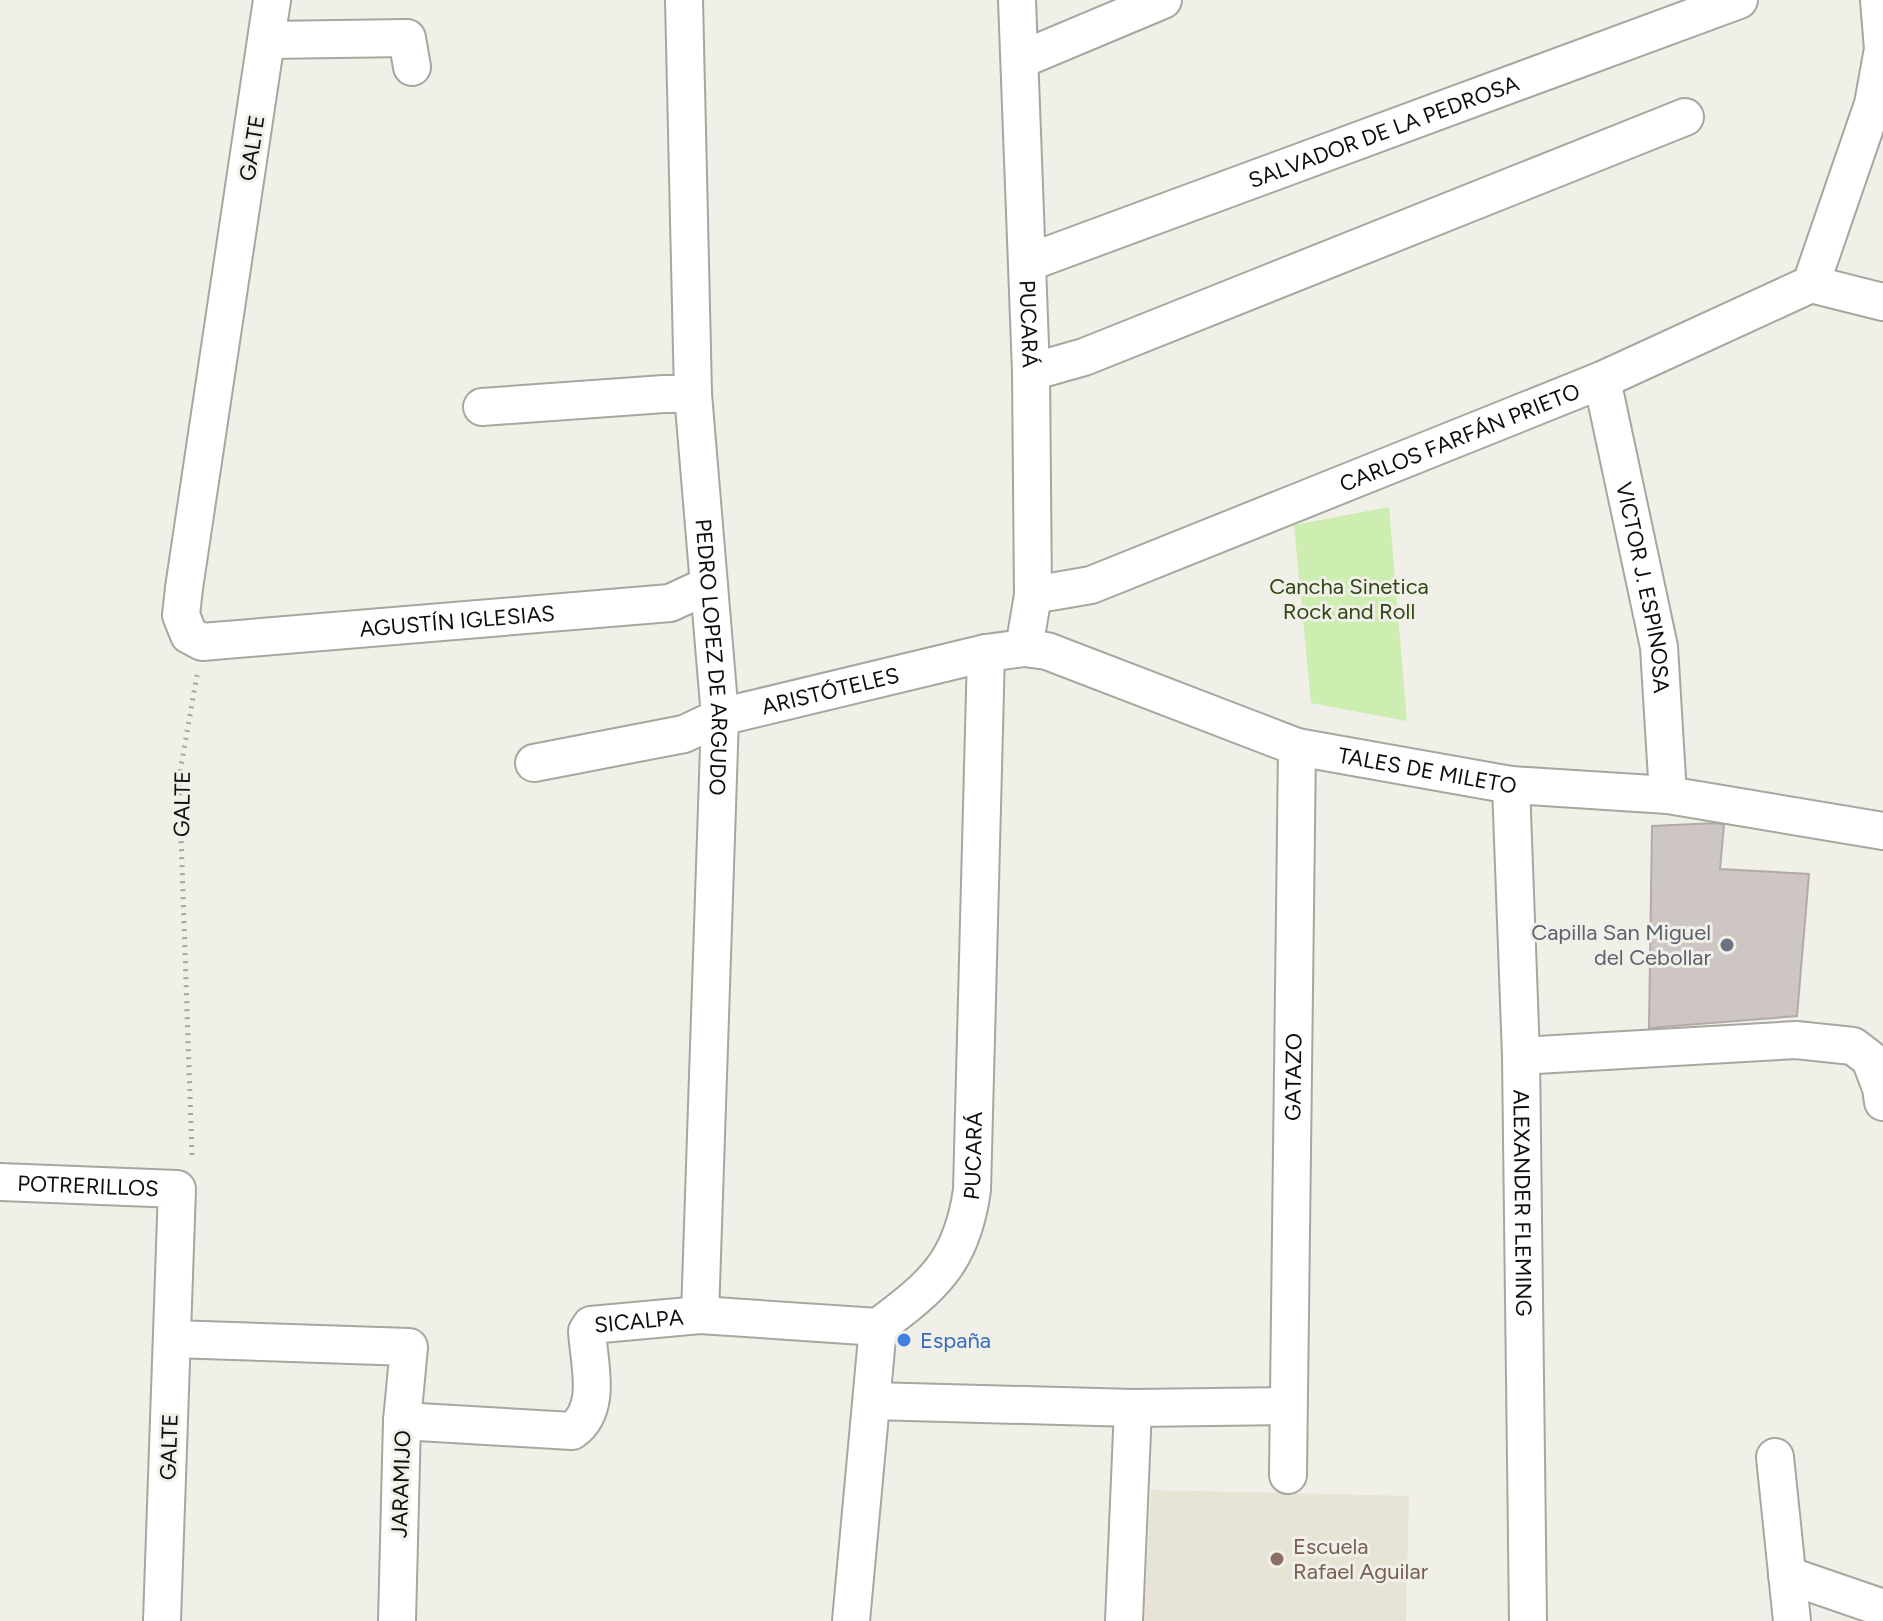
<svg xmlns="http://www.w3.org/2000/svg" width="1883" height="1621" font-family="Figtree,sans-serif">
<style>
.built{fill:#e7e4d6}
.green{fill:#ceedb1}
.building{fill:#cdc6c2;stroke:#b1aaa6;stroke-width:2}
.lines{fill:none;stroke-linecap:round;stroke-linejoin:round}
.street-casing{stroke:#a7a69f;stroke-width:40}
.path{stroke:#a7a6a0;stroke-width:5;stroke-dasharray:2 6;stroke-linecap:butt}
.street{stroke:#fff;stroke-width:36}
.worship-dot{fill:#6b7280;stroke:#f0efe8;stroke-width:3}
.shop-dot{fill:#3f7fe0;stroke:#f0efe8;stroke-width:3}
.education-dot{fill:#8d6e63;stroke:#f0efe8;stroke-width:3}
.labels{text-anchor:middle;dominant-baseline:central;stroke-width:6;stroke-linejoin:round;paint-order:stroke}
.street-label{font-size:22px;fill:#0e0e0b;stroke:#f0efe8}
.park-label{font-size:22px;fill:#2f4415;stroke:#f0efe8}
.worship-label{font-size:22px;fill:#5b616d;stroke:#f0efe8;text-anchor:end}
.shop-label{font-size:22px;fill:#366cbe;stroke:#f0efe8;text-anchor:start}
.education-label{font-size:22px;fill:#785e54;stroke:#f0efe8;text-anchor:start}
</style>
<rect width="100%" height="100%" fill="#f0efe8"/>
<!-- built -->
<path class="built" d="M 1151,1490 L 1409,1496 L 1406,1621 L 1144,1621 Z"/>
<!-- green -->
<path class="green" d="M 1389,507 L 1407,721 L 1311,703 L 1294,525 Z"/>
<!-- building -->
<path class="building" d="M 1717,823 L 1724,825 L 1720,869 L 1809,874 L 1797,1016 L 1649,1028 L 1652,826 Z"/>
<g class="lines">
<defs>
<g id="street">
<path id="s1" d="M 272,0 L 184,588 L 181,615 L 189,635 L 202,642 L 670,603 L 709,585"/>
<path id="s2" d="M 684,0 L 693,394 L 720,717 L 700,1315"/>
<path id="s3" d="M 1017,0 L 1031,372 L 1033,595 L 1024,648"/>
<path d="M 268,40 L 407,38 L 412,67"/>
<path d="M 1020,60 L 1163,0"/>
<path id="s4" d="M 1027,263 L 1739,0"/>
<path d="M 1811,284 L 1873,104 L 1883,49 L 1879,0"/>
<path d="M 1031,372 L 1084,357 L 1685,117"/>
<path id="s5" d="M 1602,380 L 1659,647 L 1668,795"/>
<path d="M 482,407 L 664,394 L 693,394"/>
<path id="s6" d="M 1033,595 L 1091,585 L 1602,380 L 1811,284 L 1883,302"/>
<path id="s7" d="M 534,763 L 684,734 L 720,717 L 986,653 L 1024,648 L 1047,651 L 1297,747 L 1511,785 L 1668,795 L 1883,831"/>
<path id="s8" d="M 1511,785 L 1521,1056 L 1528,1621"/>
<path d="M 1521,1056 L 1796,1040 L 1853,1046 L 1870,1059 L 1881,1088 L 1883,1102"/>
<path id="s9" d="M 0,1182 L 177,1189 L 162,1621"/>
<path d="M 172,1339 L 409,1347 L 402,1421 L 397,1621"/>
<path d="M 872,1401 L 1133,1408 L 1288,1406"/>
<path id="s10" d="M 402,1421 L 572,1431 C 603,1409 589,1364 587,1331 L 591,1325 L 700,1315 L 878,1327"/>
<path d="M 1775,1457 L 1792,1621"/>
<path id="s11" d="M 1288,1475 L 1297,747"/>
<path d="M 1787,1575 L 1883,1608"/>
<path id="s12" d="M 851,1621 L 878,1327 C 933,1286 962,1262 972,1190 L 986,653"/>
<path d="M 1124,1621 L 1133,1408"/>
</g>
</defs>
<!-- street casing -->
<use href="#street" class="street-casing"/>
<!-- path -->
<path class="path" d="M 192,1155 L 179,778 L 197,675"/>
<!-- street -->
<use href="#street" class="street"/>
</g>
<!-- markers -->
<circle class="worship-dot" cx="1727" cy="945" r="8"/>
<circle class="shop-dot" cx="904" cy="1340" r="8"/>
<circle class="education-dot" cx="1277" cy="1559" r="8"/>
<g class="labels">
<!-- street labels -->
<g class="street-label">
<text stroke="none"><textPath href="#s4" startOffset="380">SALVADOR DE LA PEDROSA</textPath></text>
<text transform="translate(252 148) rotate(-81)">GALTE</text>
<text stroke="none"><textPath href="#s3" startOffset="324">PUCARÁ</textPath></text>
<text stroke="none"><textPath href="#s6" startOffset="456">CARLOS FARFÁN PRIETO</textPath></text>
<text stroke="none"><textPath href="#s5" startOffset="212">VICTOR J. ESPINOSA</textPath></text>
<text stroke="none"><textPath href="#s1" startOffset="914">AGUSTÍN IGLESIAS</textPath></text>
<text stroke="none"><textPath href="#s2" startOffset="658">PEDRO LOPEZ DE ARGUDO</textPath></text>
<text stroke="none"><textPath href="#s7" startOffset="306">ARISTÓTELES</textPath></text>
<text stroke="none"><textPath href="#s7" startOffset="928">TALES DE MILETO</textPath></text>
<text transform="translate(182 804) rotate(-89)">GALTE</text>
<text stroke="none"><textPath href="#s11" startOffset="398">GATAZO</textPath></text>
<text stroke="none"><textPath href="#s12" startOffset="502">PUCARÁ</textPath></text>
<text stroke="none"><textPath href="#s9" startOffset="88">POTRERILLOS</textPath></text>
<text stroke="none"><textPath href="#s8" startOffset="418">ALEXANDER FLEMING</textPath></text>
<text stroke="none"><textPath href="#s10" startOffset="332">SICALPA</textPath></text>
<text transform="translate(169 1447) rotate(-88)">GALTE</text>
<text transform="translate(401 1484) rotate(-88)">JARAMIJO</text>
</g>
<!-- park labels -->
<g class="park-label">
<text x="1349" y="586">Cancha Sinetica<tspan x="1349" dy="25">Rock and Roll</tspan></text>
</g>
<!-- worship labels -->
<g class="worship-label">
<text x="1711" y="932">Capilla San Miguel<tspan x="1711" dy="25">del Cebollar</tspan></text>
</g>
<!-- shop labels -->
<g class="shop-label">
<text x="920" y="1340">España</text>
</g>
<!-- education labels -->
<g class="education-label">
<text x="1293" y="1546">Escuela<tspan x="1293" dy="25">Rafael Aguilar</tspan></text>
</g>
</g>
</svg>
